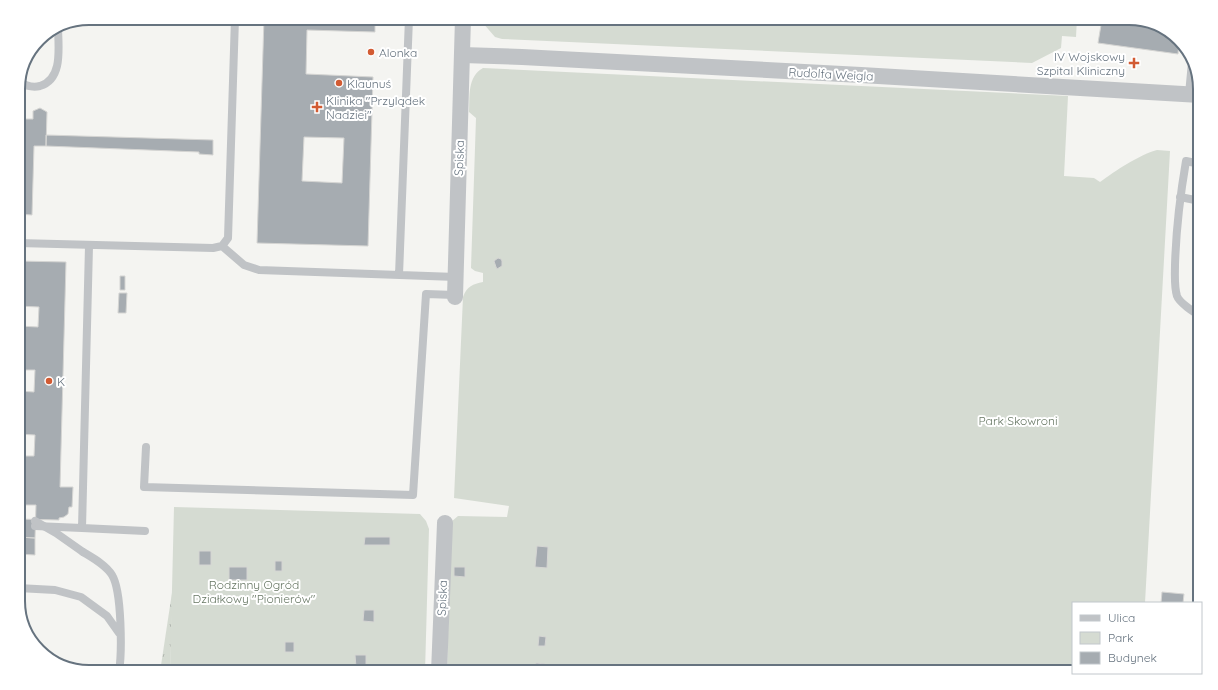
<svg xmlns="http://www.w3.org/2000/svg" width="1218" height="690" font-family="Quicksand,sans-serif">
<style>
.grass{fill:url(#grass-tufts)}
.green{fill:#d5dbd2}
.building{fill:#a6acb1;stroke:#d5d5d3;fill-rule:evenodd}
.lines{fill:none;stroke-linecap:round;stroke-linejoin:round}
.service{stroke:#c0c3c6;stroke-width:8}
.minor{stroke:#c0c3c6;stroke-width:16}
.service-bridge{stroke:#c0c3c6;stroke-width:8}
.poi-dot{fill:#d25b33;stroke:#fff;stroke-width:1.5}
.labels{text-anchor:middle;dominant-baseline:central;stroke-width:4;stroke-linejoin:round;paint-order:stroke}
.poi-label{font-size:12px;fill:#66737f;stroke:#fff;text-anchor:start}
.street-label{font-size:12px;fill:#66737f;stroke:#fff}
.park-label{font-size:12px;fill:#677764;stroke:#fff}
.rim{fill:none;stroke:#66737f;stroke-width:2}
</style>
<defs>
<pattern id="grass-tufts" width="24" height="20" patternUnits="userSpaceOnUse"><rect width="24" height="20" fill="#d5dbd2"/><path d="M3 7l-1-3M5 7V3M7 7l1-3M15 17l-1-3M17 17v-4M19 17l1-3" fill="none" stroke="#b1b6b0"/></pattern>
</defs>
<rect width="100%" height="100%" fill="#f4f4f1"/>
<!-- grass -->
<path class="grass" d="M 173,586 L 170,672 L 160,672 Z"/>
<!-- green -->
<path class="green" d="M 481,18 L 1077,18 L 1076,37 L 1062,36 L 1061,48 L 1032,63 L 502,39 L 495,37 L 482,22 Z
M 483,68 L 1068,96 L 1064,176 L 1094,178 L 1100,182 C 1115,171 1139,155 1157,150 C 1161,150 1166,151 1170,151 L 1145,603 L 1073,603 L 1073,672 L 447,672 L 451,522 L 458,516 L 507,517 L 509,506 L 454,498 L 463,297 C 467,286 473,284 483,282 L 483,273 L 475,271 L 471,268 L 476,118 L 469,112 C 470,96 467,77 483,68 Z
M 174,507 L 420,514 L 426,521 L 429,529 L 425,672 L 170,672 Z"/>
<!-- building -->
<path class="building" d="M 264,18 L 375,18 L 375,32 L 307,30 L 306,74 L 373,77 L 368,246 L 257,243 ZM 304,137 L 344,138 L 342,183 L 302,181 Z
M 1095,18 L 1129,18 L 1164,27 L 1179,42 L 1178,54 L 1098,43 L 1101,25 L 1094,24 Z
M 40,108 L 47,112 L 46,146 L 34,146 L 32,215 L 18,214 L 18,119 L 33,119 L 33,111 Z
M 46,135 L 213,140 L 213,155 L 199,154 L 199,152 L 46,146 Z
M 498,258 L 501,259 L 502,261 L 502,266 L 497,269 L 496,267 L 494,261 Z
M 18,261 L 66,262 L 60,487 L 73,487 L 72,507 L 69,507 L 68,514 L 64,517 L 59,518 L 59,520 L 18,519 L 18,456 L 34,456 L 35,435 L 18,434 L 18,391 L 34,392 L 35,370 L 18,370 L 18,326 L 38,327 L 39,307 L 18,306 Z
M 120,276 L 125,276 L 125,290 L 120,290 Z
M 119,293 L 127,293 L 126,313 L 118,313 Z
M 18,505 L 36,505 L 35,538 L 18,537 Z
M 18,537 L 35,538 L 35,555 L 18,554 Z
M 365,537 L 390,537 L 390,545 L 364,545 Z
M 537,546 L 548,547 L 547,568 L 535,567 Z
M 199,551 L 211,551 L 211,565 L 199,565 Z
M 275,561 L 282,561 L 282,571 L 275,571 Z
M 229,567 L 247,567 L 247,580 L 229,580 Z
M 454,567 L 465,567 L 465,577 L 454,576 Z
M 1162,592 L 1184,594 L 1183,603 L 1161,603 Z
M 364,610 L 374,610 L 374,622 L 363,621 Z
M 539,636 L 546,637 L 545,646 L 538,646 Z
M 285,642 L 294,642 L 294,652 L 285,652 Z
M 355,655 L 366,655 L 366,667 L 356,667 Z
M 536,663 L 545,664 L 545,671 L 535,671 Z"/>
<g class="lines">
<!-- service -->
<path class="service" d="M 19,82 C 26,86 32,88 40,86 C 64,79 58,45 58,26
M 1189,94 L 1192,62
M 1200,164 L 1186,161 C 1180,196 1176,231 1175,265 C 1175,275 1174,286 1177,296 C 1179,302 1194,313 1200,315
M 1180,197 L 1200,201
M 18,243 L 213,248 L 222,246 L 228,238 L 235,18
M 222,246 L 244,265 L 259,270 L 456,277
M 399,275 L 409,18
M 146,447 L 144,487 L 413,495 L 426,294 L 455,295
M 35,526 L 82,528 L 89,246
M 82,528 L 145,531
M 83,552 C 93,558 106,565 112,575 C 122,591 122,653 119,672
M 18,588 L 55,590 L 81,597 L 107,616 L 119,633"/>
<!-- minor -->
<path class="minor" d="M 462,55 L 522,57 L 861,75 L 1200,95
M 455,297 L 463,18
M 439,672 L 445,523"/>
<!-- service-bridge -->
<path class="service-bridge" d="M 35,521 L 56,533 L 83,552"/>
</g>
<!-- markers -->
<g class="poi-dot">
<circle cx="371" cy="52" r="4"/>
<path d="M1132 57h4v4h4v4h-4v4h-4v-4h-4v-4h4z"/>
<circle cx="339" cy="83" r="4"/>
<path d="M315 101h4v4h4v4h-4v4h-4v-4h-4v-4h4z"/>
<circle cx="49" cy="381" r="4"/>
</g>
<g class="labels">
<!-- poi labels -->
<g class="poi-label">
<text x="379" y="52">Alonka</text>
<text x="1125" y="56" text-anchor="end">IV Wojskowy<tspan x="1125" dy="14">Szpital Kliniczny</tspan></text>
<text x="347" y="83">Klaunuś</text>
<text x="326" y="100">Klinika "Przylądek<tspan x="326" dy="14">Nadziei"</tspan></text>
<text x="57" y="381">K</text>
</g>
<!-- street labels -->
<g class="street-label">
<text transform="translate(831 74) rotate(3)">Rudolfa Weigla</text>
<text transform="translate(459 158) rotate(-88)">Spiska</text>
<text transform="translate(442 598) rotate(-88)">Spiska</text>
</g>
<!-- park labels -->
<g class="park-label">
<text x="1018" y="420">Park Skowroni</text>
<text x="254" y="584">Rodzinny Ogród<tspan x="254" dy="14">Działkowy "Pionierów"</tspan></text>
</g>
</g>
<!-- crop -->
<path d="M0 0H1218V690H0ZM89 25H1129A64 64 0 0 1 1193 89V601A64 64 0 0 1 1129 665H89A64 64 0 0 1 25 601V89A64 64 0 0 1 89 25Z" fill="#fff" fill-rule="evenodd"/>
<path class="rim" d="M89 25H1129A64 64 0 0 1 1193 89V601A64 64 0 0 1 1129 665H89A64 64 0 0 1 25 601V89A64 64 0 0 1 89 25Z"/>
<!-- legend -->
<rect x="1072" y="602" width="130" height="72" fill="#ffffff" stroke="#c2c7cc"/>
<rect x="1080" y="615" width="20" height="6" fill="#c0c3c6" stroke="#c2c7cc"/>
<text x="1108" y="622" font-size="12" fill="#66737f">Ulica</text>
<rect x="1080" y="632" width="20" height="12" fill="#d5dbd2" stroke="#c2c7cc"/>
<text x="1108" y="642" font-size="12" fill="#66737f">Park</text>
<rect x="1080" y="652" width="20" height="12" fill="#a6acb1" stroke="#c2c7cc"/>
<text x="1108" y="662" font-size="12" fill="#66737f">Budynek</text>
</svg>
